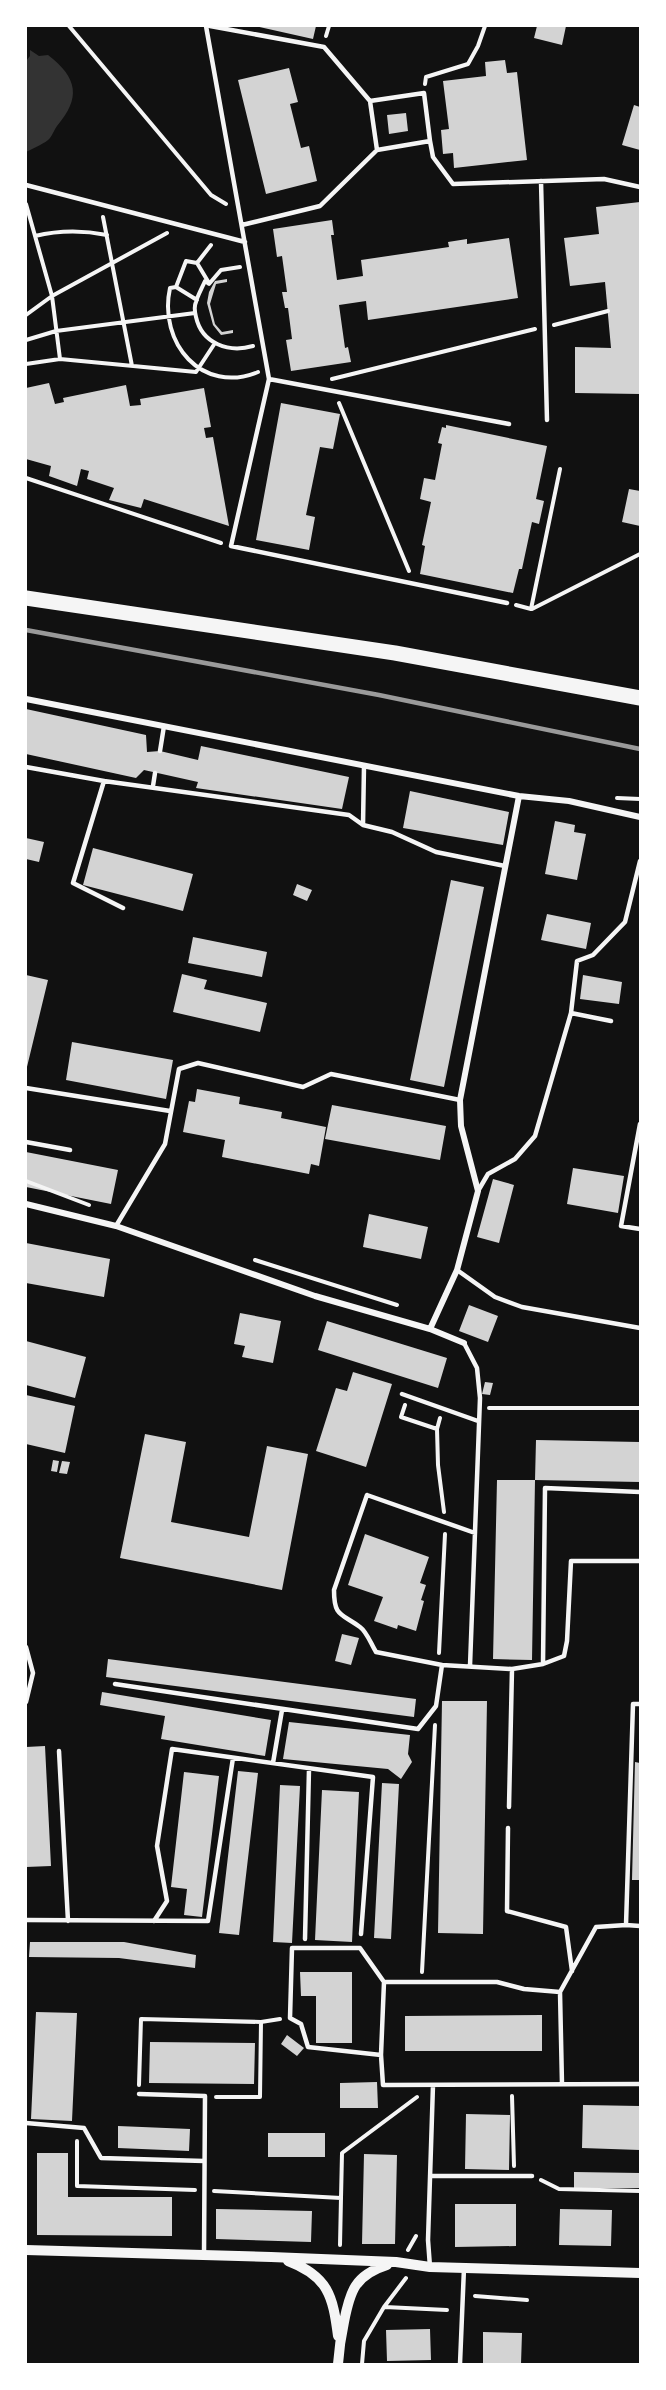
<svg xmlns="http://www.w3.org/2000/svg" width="666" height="2390" font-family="'Fira Sans Condensed',sans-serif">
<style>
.water{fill:#333}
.building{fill:#d3d3d3}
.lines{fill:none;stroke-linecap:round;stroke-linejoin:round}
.path{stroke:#f5f5f5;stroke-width:4}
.service{stroke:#f5f5f5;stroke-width:4.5}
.minor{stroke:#f5f5f5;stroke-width:6}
.tertiary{stroke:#f5f5f5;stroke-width:10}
.primary{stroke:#f5f5f5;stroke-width:15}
.rail{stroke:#9a9a9a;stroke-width:4.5}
</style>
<rect width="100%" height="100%" fill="#111"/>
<!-- water -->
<path class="water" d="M 30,50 L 39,56 L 48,55 C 78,78 81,98 57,126 C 54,130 53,134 50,138 C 46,143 32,149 26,152 L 26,61 L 30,56 Z"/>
<!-- building -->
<path class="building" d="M 255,26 L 316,26 L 313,39 Z
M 537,26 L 566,26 L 562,45 L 534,38 Z
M 505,60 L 507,73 L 517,72 L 527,160 L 454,168 L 453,153 L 443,154 L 441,130 L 449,129 L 443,81 L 486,76 L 485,62 Z
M 289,68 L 298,102 L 290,104 L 301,148 L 309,146 L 317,181 L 266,194 L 238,80 Z
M 634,105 L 640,107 L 640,150 L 622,145 Z
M 406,113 L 408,131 L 389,134 L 387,115 Z
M 640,202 L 640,394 L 575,393 L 575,347 L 611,348 L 605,282 L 570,286 L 564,238 L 599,234 L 596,207 Z
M 332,220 L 334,235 L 331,235 L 337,280 L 363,276 L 361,260 L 449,247 L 448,242 L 467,239 L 467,244 L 509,238 L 518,298 L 368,320 L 366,301 L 339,305 L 345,348 L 348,347 L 351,362 L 291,371 L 286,340 L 292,339 L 288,308 L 285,308 L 282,292 L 287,292 L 282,256 L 277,257 L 273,229 Z
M 227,279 L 227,282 L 216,284 L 210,304 L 215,324 L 222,332 L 233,330 L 233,333 L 221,335 L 213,325 L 207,303 L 209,292 L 215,281 Z
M 49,383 L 55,404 L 64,402 L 63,398 L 126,385 L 130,406 L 141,405 L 140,399 L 204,388 L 211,427 L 204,428 L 206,438 L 213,437 L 229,526 L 144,499 L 141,508 L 109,500 L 114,488 L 87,479 L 89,471 L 81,469 L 77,486 L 49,476 L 51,466 L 26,459 L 26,388 Z
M 281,403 L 340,414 L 333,449 L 320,447 L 306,515 L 315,517 L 309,550 L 256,540 Z
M 446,425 L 547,446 L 536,499 L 544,501 L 539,524 L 532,522 L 522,569 L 519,569 L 513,593 L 420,574 L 425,546 L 422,545 L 431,502 L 420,499 L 424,478 L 435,480 L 442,444 L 438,443 L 442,427 L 446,428 Z
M 629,489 L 640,491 L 640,526 L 622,522 Z
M 26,709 L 146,735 L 147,752 L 160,751 L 198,760 L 201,746 L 349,777 L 342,809 L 196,788 L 198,782 L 144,770 L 136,778 L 26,754 Z
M 410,791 L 509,812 L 503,845 L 403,828 Z
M 555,821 L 575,825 L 574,832 L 586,834 L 577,880 L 545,874 Z
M 26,838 L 44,842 L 39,862 L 26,859 Z
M 93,848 L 193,874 L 183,911 L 83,885 Z
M 451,880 L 484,887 L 444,1087 L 410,1080 Z
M 297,884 L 312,890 L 307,901 L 293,895 Z
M 547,914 L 591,923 L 586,949 L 541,940 Z
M 193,937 L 267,952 L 262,977 L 188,963 Z
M 182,974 L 207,980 L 204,989 L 267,1003 L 260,1032 L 173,1012 Z
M 26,975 L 48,980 L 26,1071 Z
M 583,975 L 622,982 L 619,1004 L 580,999 Z
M 72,1042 L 173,1060 L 166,1099 L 66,1080 Z
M 197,1089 L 240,1097 L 239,1104 L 282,1112 L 281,1118 L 326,1127 L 319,1166 L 311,1164 L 309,1174 L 222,1157 L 225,1140 L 183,1132 L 189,1101 L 195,1102 Z
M 332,1105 L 446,1126 L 440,1160 L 325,1139 Z
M 26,1152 L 118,1170 L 111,1204 L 26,1187 Z
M 573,1168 L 624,1176 L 618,1213 L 567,1204 Z
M 493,1179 L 514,1185 L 499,1243 L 477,1237 Z
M 369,1214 L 428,1227 L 421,1259 L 363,1247 Z
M 26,1243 L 110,1259 L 104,1297 L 26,1283 Z
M 469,1305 L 498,1316 L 488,1342 L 459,1331 Z
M 240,1313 L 281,1321 L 273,1363 L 242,1357 L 245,1346 L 234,1344 Z
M 327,1321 L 447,1358 L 438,1388 L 318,1350 Z
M 26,1341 L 86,1357 L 75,1398 L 26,1385 Z
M 353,1372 L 392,1384 L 366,1467 L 316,1451 L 336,1388 L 347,1391 Z
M 485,1382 L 493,1383 L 490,1395 L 482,1394 Z
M 26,1395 L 75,1406 L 65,1453 L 26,1444 Z
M 145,1434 L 186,1442 L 171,1522 L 249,1537 L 267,1446 L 308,1454 L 282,1590 L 120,1558 Z
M 536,1440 L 640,1442 L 640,1482 L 535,1480 L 532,1660 L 493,1659 L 497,1480 L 535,1480 Z
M 53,1460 L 59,1461 L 57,1472 L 51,1471 Z
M 62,1461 L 70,1462 L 67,1474 L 59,1473 Z
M 365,1534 L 429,1557 L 420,1583 L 426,1585 L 421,1600 L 424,1601 L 416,1631 L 398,1625 L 397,1629 L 374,1621 L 383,1597 L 348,1585 Z
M 342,1634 L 359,1638 L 351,1665 L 335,1661 Z
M 108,1659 L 416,1699 L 414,1717 L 106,1677 Z
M 102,1692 L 271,1720 L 265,1756 L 161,1739 L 165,1716 L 100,1705 Z
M 442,1701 L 487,1701 L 483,1934 L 438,1933 Z
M 289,1722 L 410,1735 L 408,1754 L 412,1762 L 401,1779 L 388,1769 L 283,1759 Z
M 45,1746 L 51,1866 L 26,1867 L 26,1747 Z
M 635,1762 L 640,1763 L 640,1880 L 632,1880 Z
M 238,1771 L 258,1773 L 239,1935 L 219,1933 Z
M 184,1772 L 219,1776 L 202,1917 L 184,1915 L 187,1889 L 171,1887 Z
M 382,1783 L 399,1784 L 391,1939 L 374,1938 Z
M 280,1785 L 300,1786 L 292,1943 L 273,1942 Z
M 322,1790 L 359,1792 L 352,1942 L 315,1940 Z
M 30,1942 L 124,1942 L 196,1955 L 195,1968 L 119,1958 L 29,1957 Z
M 300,1972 L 352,1972 L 352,2043 L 316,2043 L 316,1996 L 301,1996 Z
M 36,2012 L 77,2013 L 72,2121 L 31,2119 Z
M 542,2015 L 542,2051 L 405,2051 L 405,2016 Z
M 287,2035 L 304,2048 L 297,2056 L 281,2044 Z
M 150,2042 L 255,2043 L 254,2084 L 149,2083 Z
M 377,2082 L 378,2108 L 340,2108 L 340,2083 Z
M 583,2105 L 640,2106 L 640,2150 L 582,2148 Z
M 466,2114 L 510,2115 L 509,2170 L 465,2169 Z
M 118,2126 L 190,2129 L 189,2151 L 118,2148 Z
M 268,2133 L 325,2133 L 325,2157 L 268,2157 Z
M 37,2153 L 68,2153 L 68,2197 L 172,2197 L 172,2236 L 37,2235 Z
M 364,2154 L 397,2155 L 395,2244 L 362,2244 Z
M 574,2172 L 640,2173 L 640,2188 L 574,2188 Z
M 455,2204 L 516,2204 L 516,2246 L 455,2247 Z
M 216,2209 L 312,2211 L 311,2242 L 216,2239 Z
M 560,2209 L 612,2210 L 611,2246 L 559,2245 Z
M 430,2329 L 431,2360 L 387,2361 L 386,2330 Z
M 483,2332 L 522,2333 L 521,2364 L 483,2364 Z"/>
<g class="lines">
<!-- path -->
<path class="path" d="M 69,26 L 211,195 L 226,204
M 326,36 L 329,26
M 425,84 L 426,77 L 468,64 L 478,46 L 485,26
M 26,204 L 52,296 L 60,359
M 103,217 L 132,366
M 35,236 C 60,230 82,230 107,235
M 211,245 L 197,263 L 186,261 L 176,287 L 170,288 C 158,343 202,395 258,372
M 197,263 L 209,283
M 240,267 L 221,270 L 209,284 L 205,281 C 202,288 197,297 196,302 C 194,306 195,313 196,317 C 202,344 229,353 253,346
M 176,287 L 197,300
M 26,315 L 52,296 L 167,233
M 554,325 L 608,311
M 26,340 L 56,331 L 195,313
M 26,364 L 60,359 L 196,372 L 215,343
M 332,379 L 535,329
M 339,403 L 409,571
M 26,478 L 221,543
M 516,605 L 531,609 L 560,469
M 532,609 L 640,554
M 617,798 L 640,799
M 26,1181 L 89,1205
M 255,1260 L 397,1305
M 405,1405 L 401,1417 L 437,1429 L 440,1418
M 489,1408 L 640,1408
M 437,1429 L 438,1465 L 444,1512
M 439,1653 L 445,1534
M 422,1972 L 435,1725
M 139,2085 L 141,2019 L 261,2022 L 280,2019
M 512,2096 L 514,2166
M 216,2097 L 260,2097 L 261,2022
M 77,2141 L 77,2186 L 195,2190
M 541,2180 L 559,2189 L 640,2191
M 214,2191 L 341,2198 L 342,2153 L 417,2097
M 340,2245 L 341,2198
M 408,2250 L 416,2236
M 475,2296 L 527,2300
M 385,2307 L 447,2310
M 362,2364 L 364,2341 L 384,2307 L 406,2278"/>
<!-- service -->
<path class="service" d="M 206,26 L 269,379 L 231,546 L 507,603
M 210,26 L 324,47 L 370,101 L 424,93 L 430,141
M 370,101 L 377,150
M 541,181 L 547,420
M 26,185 L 245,242
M 242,225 L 320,206 L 377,150 L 430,141 L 433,157 L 453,184 L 604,179 L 640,187
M 269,379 L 509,424
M 160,751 L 164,726
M 26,767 L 104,781 L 349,815 L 363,825 L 392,832 L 436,852 L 505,866
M 104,781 L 73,883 L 123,908
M 153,786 L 155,773
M 363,825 L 364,766
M 571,1013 L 611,1021
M 26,1088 L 170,1111
M 640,1124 L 621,1226 L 640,1229
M 26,1142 L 70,1150
M 478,1191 L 488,1174 L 515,1159 L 535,1136 L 571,1013 L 577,961 L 593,955 L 625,922 L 640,861
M 116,1226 L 165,1144 L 179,1069 L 198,1063 L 303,1087 L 331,1074 L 460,1100
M 457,1270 L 495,1297 L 522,1307 L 640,1328
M 464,1343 L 477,1368 L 480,1398 L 470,1666
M 402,1394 L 478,1421
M 26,1647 L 33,1673 L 26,1702
M 543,1664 L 564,1656 L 567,1641 L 571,1561 L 640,1561
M 442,1665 L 376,1652 C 371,1644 367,1632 360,1627 C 341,1613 334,1617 334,1590 L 367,1495 L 475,1533
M 115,1684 L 418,1729 L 436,1706 L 442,1665 L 512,1669 L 543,1664 L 545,1488 L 640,1492
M 640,1704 L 633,1704 L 626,1925 L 640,1926
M 59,1751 L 68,1921
M 273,1763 L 282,1710
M 509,1807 L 512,1669
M 508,1828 L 507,1911 L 566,1927 L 572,1971
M 26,1920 L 208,1921 L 233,1758
M 154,1921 L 167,1901 L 157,1846 L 172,1749 L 373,1777 L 361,1934
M 305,1939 L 309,1769
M 384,1982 L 497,1982 L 524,1989 L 560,1992 L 596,1927 L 626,1925
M 560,1992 L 562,2084
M 381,2055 L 308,2047 L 301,2024 L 290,2018 L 292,1948 L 360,1948 L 384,1982 L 381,2055 L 383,2085 L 640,2084
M 139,2094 L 205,2096 L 204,2255
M 26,2123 L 84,2128 L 101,2158 L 204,2161
M 431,2176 L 532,2176
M 430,2267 L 428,2240 L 433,2085
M 460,2364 L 464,2268"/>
<!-- minor -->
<path class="minor" d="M 26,699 L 519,796 L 569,801 L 640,817
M 26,1204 L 116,1226 L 315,1296 L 430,1329 L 464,1343
M 430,1329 L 457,1270 L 478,1191 L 461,1126 L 460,1100 L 519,796"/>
<!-- tertiary -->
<path class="tertiary" d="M 26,2250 L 271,2257 L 396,2262 L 430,2267 L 640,2273
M 288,2261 C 328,2276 333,2296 338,2336
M 338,2364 C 339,2350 341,2336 344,2322 C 350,2291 355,2275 387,2265"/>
<!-- primary -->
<path class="primary" d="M 26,598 L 395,653 L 640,698"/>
<!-- rail -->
<path class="rail" d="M 26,630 L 379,695 L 640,749"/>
</g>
<!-- border -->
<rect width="666" height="2390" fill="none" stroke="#ffffff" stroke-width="54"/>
</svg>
